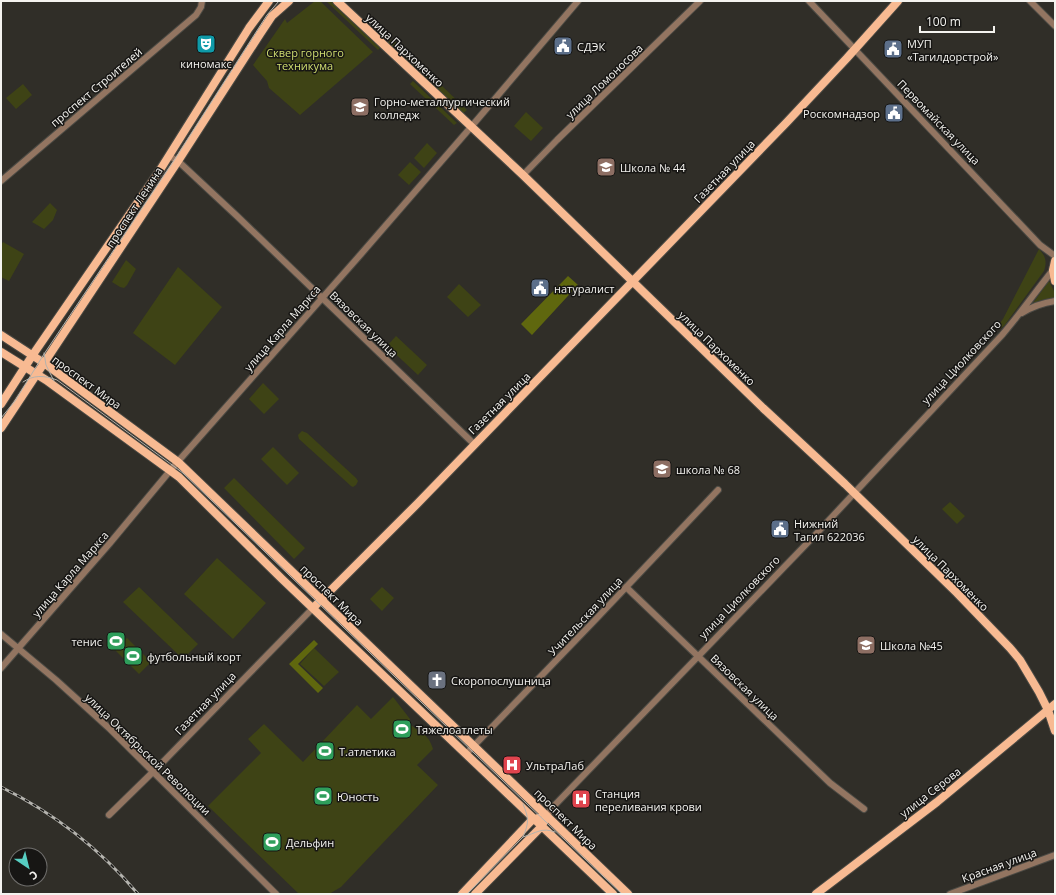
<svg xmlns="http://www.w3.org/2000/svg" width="1056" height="895" font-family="'Open Sans',sans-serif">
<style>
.green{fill:#3e4315}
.forest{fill:#5f670e}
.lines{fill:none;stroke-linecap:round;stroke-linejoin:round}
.minor-casing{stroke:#4b4a44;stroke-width:8}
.major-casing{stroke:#4b4a44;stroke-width:10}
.minor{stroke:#937561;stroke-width:6}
.major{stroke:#f8ba92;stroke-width:8}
.tram{stroke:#b4b3ae;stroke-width:1}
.rail-casing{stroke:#b4b3ae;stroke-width:3}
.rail{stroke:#171614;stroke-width:1.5;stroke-dasharray:4.5;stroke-linecap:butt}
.labels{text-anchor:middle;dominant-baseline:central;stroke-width:3;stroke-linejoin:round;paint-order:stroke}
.poi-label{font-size:11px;fill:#f4f3ef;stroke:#171614;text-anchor:start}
.street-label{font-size:11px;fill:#f4f3ef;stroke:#171614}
.park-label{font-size:11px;fill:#d0de70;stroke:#171614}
</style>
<rect width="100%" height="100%" fill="#302e28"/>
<!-- green -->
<path class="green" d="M 315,1 L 320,1 L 373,52 L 300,115 L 269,88 L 267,81 L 253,65 L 285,19 L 287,23 Z
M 326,1 L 332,1 L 380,48 L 378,50 Z
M 393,39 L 467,110 L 461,115 L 387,43 Z
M 413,81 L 457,123 L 454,125 L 410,84 Z
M 23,84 L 32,95 L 16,109 L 6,98 Z
M 526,112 L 543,128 L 531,141 L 514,126 Z
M 427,143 L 437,153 L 424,168 L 414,158 Z
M 410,162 L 421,172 L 409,185 L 398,175 Z
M 50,203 L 57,210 L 53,220 L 44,229 L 32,222 Z
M 3,242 L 24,254 L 9,281 L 1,277 L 1,245 Z
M 1039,249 C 1046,257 1047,261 1044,271 L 1004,326 L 1000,329 L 996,328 L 1003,319 Z
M 126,260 L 136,269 L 127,285 L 124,288 L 120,287 L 112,282 Z
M 178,267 L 222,307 L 175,365 L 133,333 Z
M 1049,281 L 1055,293 L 1055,298 L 1045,299 L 1033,303 Z
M 459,284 L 481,305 L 468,317 L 447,297 Z
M 396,336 L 427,365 L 418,375 L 387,346 Z
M 263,383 L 279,399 L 264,414 L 249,399 Z
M 302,431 L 307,433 L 356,478 L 358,481 L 356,485 L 353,487 L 351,486 L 299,439 L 298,435 Z
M 273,447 L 299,473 L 287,485 L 261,459 Z
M 234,478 L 305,548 L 294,559 L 224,488 Z
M 950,502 L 965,516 L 957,524 L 942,509 Z
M 217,558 L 266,603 L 233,639 L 184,594 Z
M 139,587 L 198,644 L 183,659 L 123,602 Z
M 382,587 L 394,598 L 382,611 L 370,599 Z
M 119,631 L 126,638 L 114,651 L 106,644 Z
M 127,638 L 151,662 L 139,674 L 115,650 Z
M 314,648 L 339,672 L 324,686 L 300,664 Z
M 393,697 L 410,719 L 409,723 C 420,734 428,732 433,749 L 417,765 L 438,785 L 341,887 L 329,894 L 299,894 L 208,806 L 261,753 L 248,739 L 264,724 L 303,762 L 357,705 L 371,719 Z"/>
<!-- forest -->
<path class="forest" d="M 568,276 L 578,285 L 532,335 L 521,324 Z
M 314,640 L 318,644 L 298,664 L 323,688 L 318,693 L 289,664 Z"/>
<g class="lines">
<defs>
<path id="minor" d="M 809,1 L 1040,245 L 1055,256
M 1030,1 L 1055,26
M 169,156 L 178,161 L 238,217 L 474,444
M 523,175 L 557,140 L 700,1
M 1,181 L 196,15 L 201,7 L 202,1
M 1022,313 C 1033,306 1042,303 1055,301
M 626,587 L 830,783 L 864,809
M 1,634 L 56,680 L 110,729 L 276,894
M 1,668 L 110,543 L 174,466 L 361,254 L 471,127 L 578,1
M 466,754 L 596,619 L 718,490
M 109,815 L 159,766 L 313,608
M 547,816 L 552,808 L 817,533 L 1002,335 C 1020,314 1036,291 1053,270
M 950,894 L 1055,855"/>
<path id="major" d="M 337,1 L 523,175 L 763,408 L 845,484 L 957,593 L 1010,648 L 1020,660 L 1039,692 L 1048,710 L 1055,731
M 1055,261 L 1053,270 L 1055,281
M 1,335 L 44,363 L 178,462 L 628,894
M 1,352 L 46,380 L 179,477 L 282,579 L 613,894
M 1,404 L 32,356 L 160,170 L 249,28 L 269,1
M 1,428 L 178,161 L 260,34 L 272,16 L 289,1
M 313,608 L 418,503 L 787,122 L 847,58 L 898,1
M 462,894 L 532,820 L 538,818
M 475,894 L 541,827 L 547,816
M 816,894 L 937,802 L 1055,704"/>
</defs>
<!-- minor casing -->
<use href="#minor" class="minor-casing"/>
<!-- major casing -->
<use href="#major" class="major-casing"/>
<!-- minor -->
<use href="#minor" class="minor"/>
<!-- major -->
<use href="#major" class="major"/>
<!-- tram -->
<path class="tram" d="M 44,353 L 46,365 L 54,381
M 23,382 C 33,375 44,375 57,380 L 183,473 L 527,804 L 622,894
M 1,418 L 15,401 L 44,354 L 175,159 L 267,15 L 279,1
M 523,837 C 536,833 542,827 555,832
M 467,894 L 523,837 C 529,823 529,818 523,804"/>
<defs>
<path id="rail" d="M 1,787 C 54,813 100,849 138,894"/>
</defs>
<!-- rail casing -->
<use href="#rail" class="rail-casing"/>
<!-- rail -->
<use href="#rail" class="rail"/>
</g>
<!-- icons -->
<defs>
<symbol id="theatre-square" viewBox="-11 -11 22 22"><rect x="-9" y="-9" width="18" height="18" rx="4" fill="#0f9aa8" stroke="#171614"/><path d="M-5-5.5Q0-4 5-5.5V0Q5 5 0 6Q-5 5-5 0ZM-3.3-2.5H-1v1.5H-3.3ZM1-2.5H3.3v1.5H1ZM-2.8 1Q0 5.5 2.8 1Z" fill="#fff"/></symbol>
<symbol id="civic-square" viewBox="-11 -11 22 22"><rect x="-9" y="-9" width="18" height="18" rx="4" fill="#5c6f8a" stroke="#171614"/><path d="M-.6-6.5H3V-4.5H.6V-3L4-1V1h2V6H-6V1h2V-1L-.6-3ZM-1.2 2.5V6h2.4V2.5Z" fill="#fff"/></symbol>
<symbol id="university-square" viewBox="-11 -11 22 22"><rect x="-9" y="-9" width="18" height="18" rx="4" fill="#8d6e63" stroke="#171614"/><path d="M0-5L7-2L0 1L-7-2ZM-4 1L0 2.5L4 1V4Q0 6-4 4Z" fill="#fff"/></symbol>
<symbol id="school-square" viewBox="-11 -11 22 22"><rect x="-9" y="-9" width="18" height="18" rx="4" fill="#8d6e63" stroke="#171614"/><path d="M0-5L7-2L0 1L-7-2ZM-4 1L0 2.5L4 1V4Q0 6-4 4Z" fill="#fff"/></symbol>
<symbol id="stadium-square" viewBox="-11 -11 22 22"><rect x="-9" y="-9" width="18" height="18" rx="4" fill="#2e9e5b" stroke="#171614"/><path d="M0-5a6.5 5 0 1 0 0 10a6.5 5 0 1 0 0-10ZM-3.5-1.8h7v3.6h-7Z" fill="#fff"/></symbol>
<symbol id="church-square" viewBox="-11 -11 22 22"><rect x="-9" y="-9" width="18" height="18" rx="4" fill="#6b7280" stroke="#171614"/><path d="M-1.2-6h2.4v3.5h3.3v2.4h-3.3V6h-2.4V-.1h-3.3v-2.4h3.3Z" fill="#fff"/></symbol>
<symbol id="hospital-square" viewBox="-11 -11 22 22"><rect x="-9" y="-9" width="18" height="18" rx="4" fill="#e0444e" stroke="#171614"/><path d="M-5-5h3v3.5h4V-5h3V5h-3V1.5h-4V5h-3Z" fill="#fff"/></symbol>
</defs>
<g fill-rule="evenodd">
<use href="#theatre-square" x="195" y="33" width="22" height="22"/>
<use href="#civic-square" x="552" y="35" width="22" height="22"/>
<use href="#civic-square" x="882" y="38" width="22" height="22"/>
<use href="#university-square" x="349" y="96" width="22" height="22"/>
<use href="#civic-square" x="883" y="102" width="22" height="22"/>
<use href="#school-square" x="595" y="156" width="22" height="22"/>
<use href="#civic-square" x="529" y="277" width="22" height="22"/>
<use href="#school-square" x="651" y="458" width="22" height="22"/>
<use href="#civic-square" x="769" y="518" width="22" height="22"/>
<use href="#stadium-square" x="105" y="630" width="22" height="22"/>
<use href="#school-square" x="855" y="634" width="22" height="22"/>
<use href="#stadium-square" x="122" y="645" width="22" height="22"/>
<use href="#church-square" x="426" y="669" width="22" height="22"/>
<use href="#stadium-square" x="391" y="718" width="22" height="22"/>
<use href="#stadium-square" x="314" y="740" width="22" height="22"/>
<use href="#hospital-square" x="501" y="754" width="22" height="22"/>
<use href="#stadium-square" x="312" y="785" width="22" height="22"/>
<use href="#hospital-square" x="570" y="788" width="22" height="22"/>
<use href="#stadium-square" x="261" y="831" width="22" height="22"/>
</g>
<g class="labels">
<!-- poi labels -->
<g class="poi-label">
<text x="907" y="43">МУП<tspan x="907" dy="13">«Тагилдорстрой»</tspan></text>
<text x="577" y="46">СДЭК</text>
<text x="206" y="63" text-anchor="middle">киномакс</text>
<text x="374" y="101">Горно-металлургический<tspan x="374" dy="13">колледж</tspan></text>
<text x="880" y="113" text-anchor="end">Роскомнадзор</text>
<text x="620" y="167">Школа № 44</text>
<text x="554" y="288">натуралист</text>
<text x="676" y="469">школа № 68</text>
<text x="794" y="523">Нижний<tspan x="794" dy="13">Тагил 622036</tspan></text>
<text x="102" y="641" text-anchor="end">тенис</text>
<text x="880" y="645">Школа №45</text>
<text x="147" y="656">футбольный корт</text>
<text x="451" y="680">Скоропослушница</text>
<text x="416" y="729">Тяжелоатлеты</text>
<text x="339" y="751">Т.атлетика</text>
<text x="526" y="765">УльтраЛаб</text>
<text x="595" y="793">Станция<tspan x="595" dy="13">переливания крови</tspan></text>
<text x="337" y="796">Юность</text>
<text x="286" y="842">Дельфин</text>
</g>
<!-- street labels -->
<g class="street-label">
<text transform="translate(405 50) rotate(43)">улица Пархоменко</text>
<text transform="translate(604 81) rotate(-44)">улица Ломоносова</text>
<text transform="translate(96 87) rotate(-40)">проспект Строителей</text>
<text transform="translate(939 122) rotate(46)">Первомайская улица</text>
<text transform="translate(724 171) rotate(-46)">Газетная улица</text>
<text transform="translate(134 207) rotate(-57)">проспект Ленина</text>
<text transform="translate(364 324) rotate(44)">Вязовская улица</text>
<text transform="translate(282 328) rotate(-49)">улица Карла Маркса</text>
<text transform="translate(717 348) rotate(44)">улица Пархоменко</text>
<text transform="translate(961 362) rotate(-47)">улица Циолковского</text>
<text transform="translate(87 382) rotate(36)">проспект Мира</text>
<text transform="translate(499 403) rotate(-45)">Газетная улица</text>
<text transform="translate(951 573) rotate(45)">улица Пархоменко</text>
<text transform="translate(70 574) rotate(-49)">улица Карла Маркса</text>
<text transform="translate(332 595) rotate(44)">проспект Мира</text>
<text transform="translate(739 597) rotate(-46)">улица Циолковского</text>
<text transform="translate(585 616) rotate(-47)">Учительская улица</text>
<text transform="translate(745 687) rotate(44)">Вязовская улица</text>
<text transform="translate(205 703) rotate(-46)">Газетная улица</text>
<text transform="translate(148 754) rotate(44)">улица Октябрьской Революции</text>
<text transform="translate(930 792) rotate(-38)">улица Серова</text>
<text transform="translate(566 819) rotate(44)">проспект Мира</text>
<text transform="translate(999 865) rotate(-20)">Красная улица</text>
</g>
<!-- park labels -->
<g class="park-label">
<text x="305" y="52">Сквер горного<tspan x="305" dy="13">техникума</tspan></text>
</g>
</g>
<!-- border -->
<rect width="1056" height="895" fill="none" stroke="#f4f3ef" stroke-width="4"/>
<!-- north arrow -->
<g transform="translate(28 867) rotate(145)"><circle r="19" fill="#171614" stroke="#6f6e6c"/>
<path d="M0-3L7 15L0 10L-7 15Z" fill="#57cec2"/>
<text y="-6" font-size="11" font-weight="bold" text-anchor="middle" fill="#f4f3ef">С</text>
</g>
<!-- scale -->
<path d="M920 26v6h74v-6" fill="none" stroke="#f4f3ef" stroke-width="2"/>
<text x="926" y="26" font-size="12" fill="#f4f3ef" stroke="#171614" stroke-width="3" paint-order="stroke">100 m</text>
</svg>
